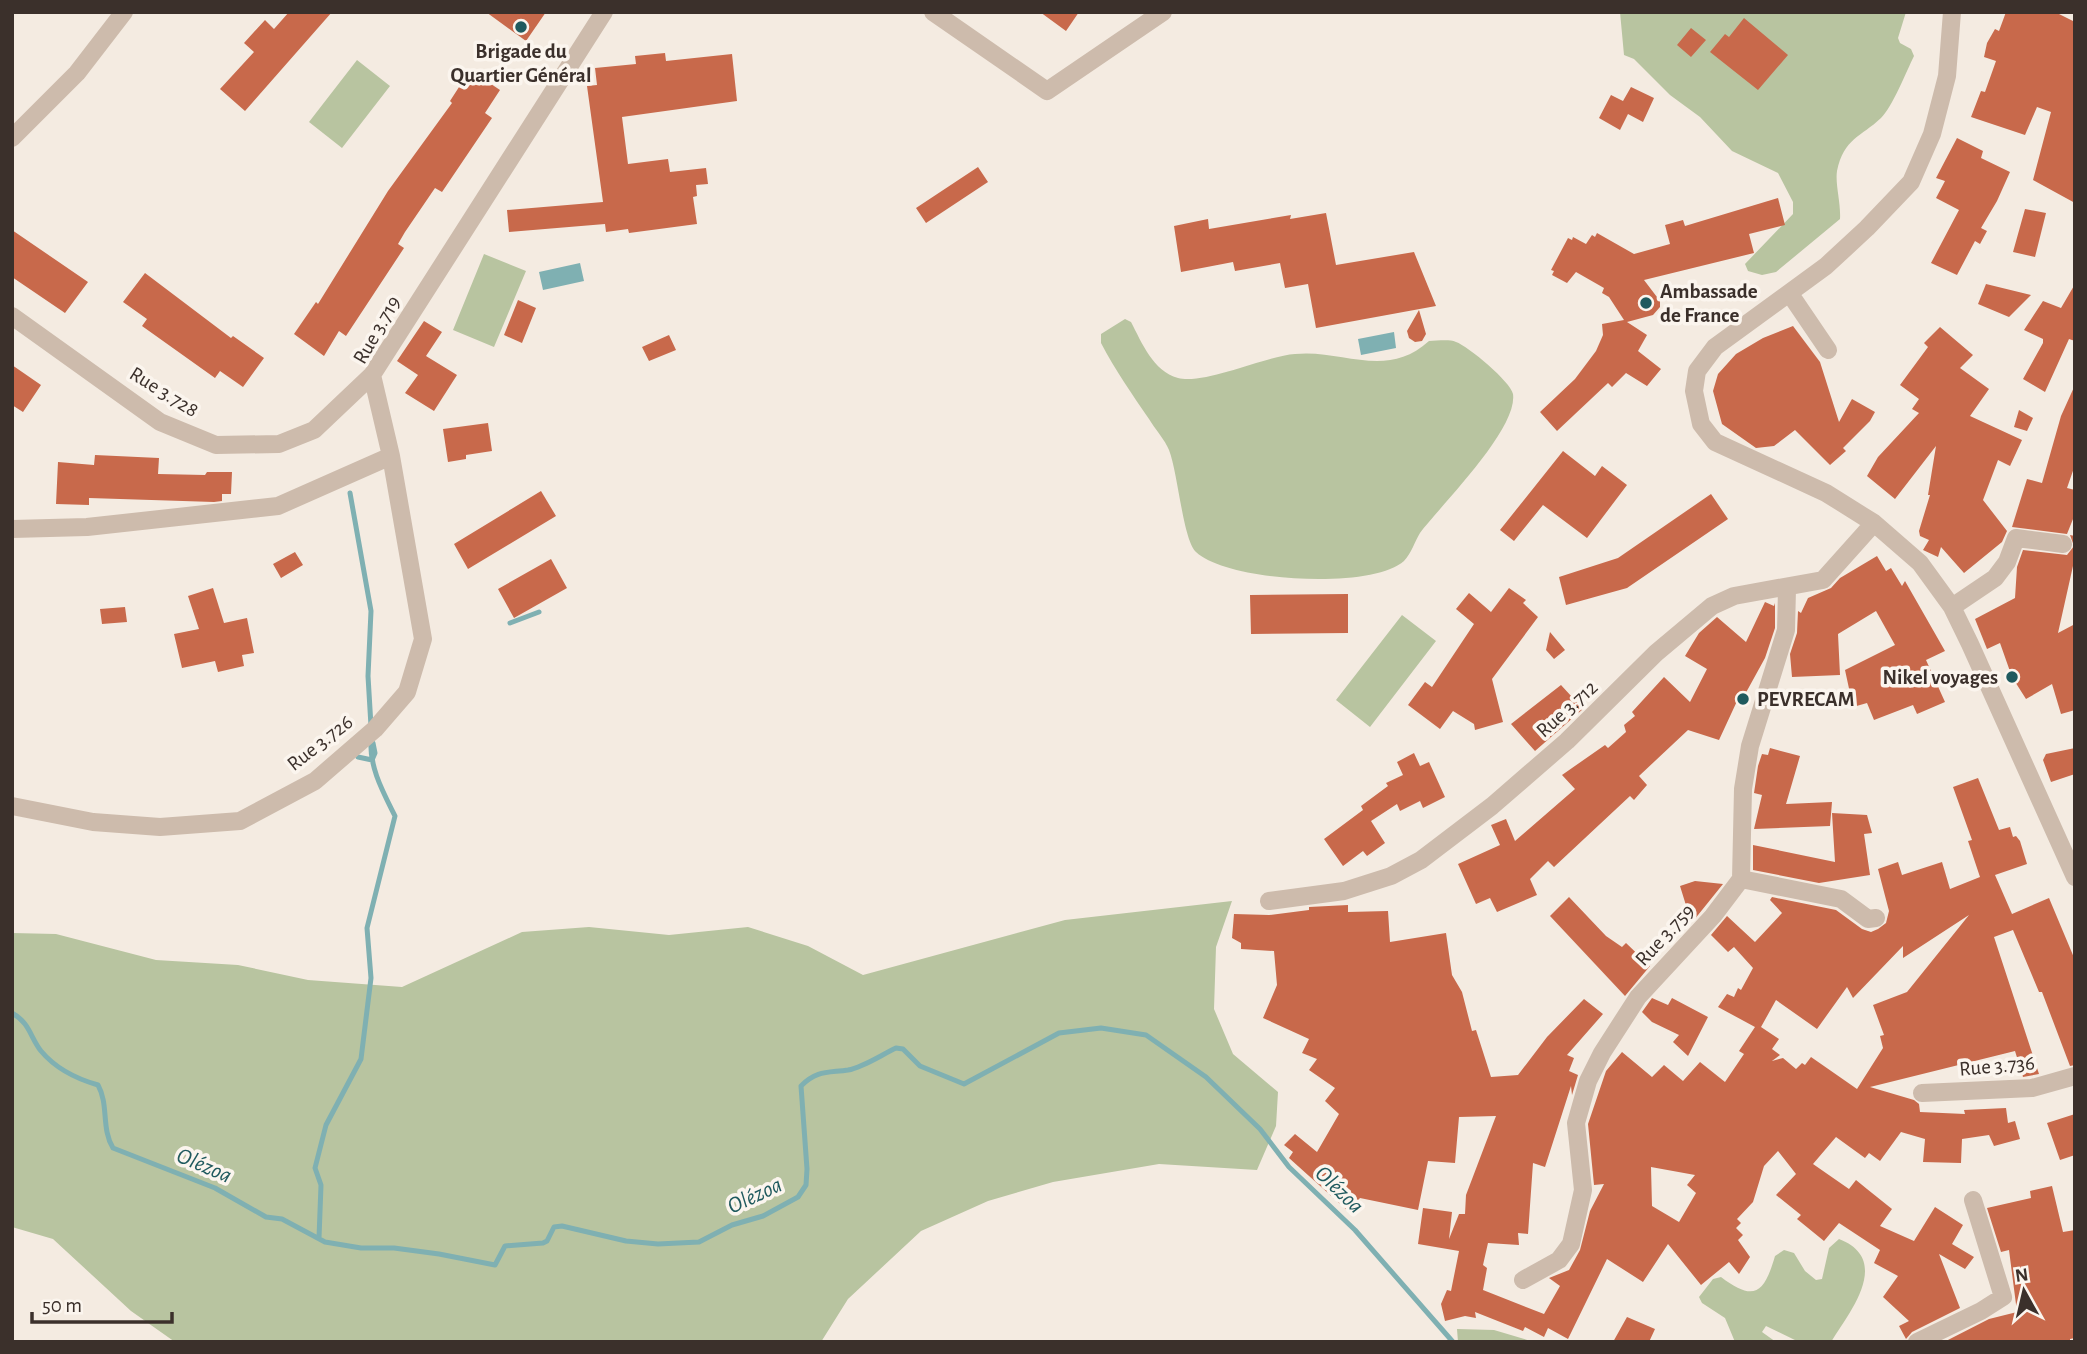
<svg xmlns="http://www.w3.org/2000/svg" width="2087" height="1354" font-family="'Alegreya Sans',sans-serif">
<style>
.green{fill:#b8c4a0}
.water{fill:#7fb0b2}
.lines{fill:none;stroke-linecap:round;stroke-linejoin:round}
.stream{stroke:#7fb0b2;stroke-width:5}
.building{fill:#c8694b;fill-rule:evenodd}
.minor{stroke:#cdbbac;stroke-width:18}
.poi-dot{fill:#1f5a5e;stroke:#fbf5ee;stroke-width:2.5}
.labels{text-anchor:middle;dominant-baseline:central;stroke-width:7;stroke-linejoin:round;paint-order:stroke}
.poi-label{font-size:21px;font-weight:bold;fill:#3b302b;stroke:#fbf5ee;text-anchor:start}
.street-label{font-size:21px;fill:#3b302b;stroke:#fbf5ee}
.water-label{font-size:23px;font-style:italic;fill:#1f5a5e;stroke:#fbf5ee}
</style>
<rect width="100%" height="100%" fill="#f4ebe1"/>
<!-- green -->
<path class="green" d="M 1620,12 L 1906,12 L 1898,38 L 1900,43 L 1911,49 L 1914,56 C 1906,72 1893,106 1881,118 C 1861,137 1844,138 1837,171 C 1835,184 1841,203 1840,219 L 1776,272 L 1762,275 L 1748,271 L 1745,264 L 1793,214 L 1793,202 L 1778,173 L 1732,151 L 1700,117 L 1670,95 L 1634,59 L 1624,55 Z
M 357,60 L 390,86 L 342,148 L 309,122 Z
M 484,254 L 526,271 L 494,347 L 453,330 Z
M 1125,319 L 1131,322 C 1142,343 1153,371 1178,378 C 1204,385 1266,356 1295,354 C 1343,349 1386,380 1429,341 C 1437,341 1449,339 1456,342 C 1468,346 1511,382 1513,394 C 1518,429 1441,505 1420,533 C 1415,541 1411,554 1404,561 C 1372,590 1228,582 1196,552 C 1183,540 1178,473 1169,450 C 1165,440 1155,429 1149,419 C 1132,394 1115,370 1101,343 L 1101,334 Z
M 1402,615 L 1436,641 L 1370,727 L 1336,700 Z
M 1232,901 L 1216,947 L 1214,1009 L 1233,1054 L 1278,1092 L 1276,1126 L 1257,1170 L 1159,1164 L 1053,1182 L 988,1201 L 921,1231 L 848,1299 L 821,1342 L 175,1342 L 131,1311 L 53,1239 L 12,1227 L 12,933 L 56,934 L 156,960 L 238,965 L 308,980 L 402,987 L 522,932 L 589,927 L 669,935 L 748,927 L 808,946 L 863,975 L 1065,920 Z
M 1839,1239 C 1893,1260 1849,1313 1831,1342 L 1799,1342 L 1766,1326 L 1762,1332 L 1776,1342 L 1735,1342 L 1725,1318 L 1702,1303 L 1699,1297 L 1713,1279 L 1721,1277 C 1754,1302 1764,1294 1775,1256 L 1784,1250 L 1794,1253 L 1805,1271 L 1816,1280 L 1822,1279 L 1829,1248 Z
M 1457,1329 L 1494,1330 L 1534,1342 L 1458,1342 Z"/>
<!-- water -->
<path class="water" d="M 580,263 L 584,281 L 543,290 L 539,272 Z
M 1394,332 L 1396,348 L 1361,355 L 1358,339 Z"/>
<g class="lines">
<!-- stream -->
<path class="stream" d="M 350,493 L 371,611 L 368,676 L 371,726
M 510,623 L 539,612
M 358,757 L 372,760 L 375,753 L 373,743
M 12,1013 C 30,1023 30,1037 41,1051 C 56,1069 77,1079 98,1085 C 109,1105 101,1128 113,1148 L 215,1188 L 266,1217 L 282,1219 L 325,1242 L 361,1248 L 394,1248 L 439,1254 L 495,1265 L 505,1246 L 543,1243 L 547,1241 L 554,1227 L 562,1226 L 626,1241 L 658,1244 L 699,1242 L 732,1225 L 763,1216 L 798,1197 L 806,1185 L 807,1169 L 801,1086 C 817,1070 828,1073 848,1070 C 864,1067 881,1055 896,1048 L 903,1049 L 920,1066 L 964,1084 L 1059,1033 L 1101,1028 L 1146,1035 L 1206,1077 L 1260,1129 L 1289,1167 L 1355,1230 L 1453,1342
M 319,1238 L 321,1185 L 315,1168 L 326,1125 L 361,1059 L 371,978 L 367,928 L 395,816 C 383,792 369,767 371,739"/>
</g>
<!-- building -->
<path class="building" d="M 289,12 L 332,12 L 245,111 L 220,89 L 254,52 L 244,43 L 265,20 L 274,29 Z
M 486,12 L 546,12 L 526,41 Z
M 1040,12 L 1079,12 L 1066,31 Z
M 2006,12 L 2055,12 L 2075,22 L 2075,203 L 2033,180 L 2051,112 L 2037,107 L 2025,135 L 1971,117 L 1981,91 L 1985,92 L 1996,61 L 1984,57 L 1987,43 L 1995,29 L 1999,31 Z
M 1744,18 L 1788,55 L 1758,90 L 1710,52 L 1725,34 L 1729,37 Z
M 1691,28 L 1706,40 L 1691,57 L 1677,45 Z
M 665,53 L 666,61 L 732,54 L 737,101 L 622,117 L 628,164 L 668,159 L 670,172 L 706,168 L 708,184 L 696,185 L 697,196 L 693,197 L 697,224 L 629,233 L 628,229 L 606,232 L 605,224 L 509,232 L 507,210 L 603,202 L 587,86 L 597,85 L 595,68 L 636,64 L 635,56 Z
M 470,70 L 500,90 L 485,113 L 492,118 L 442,192 L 435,188 L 405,232 L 398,244 L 404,248 L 346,336 L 339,331 L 324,356 L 294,334 L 316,302 L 318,304 L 388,191 L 452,103 L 450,101 Z
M 1631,87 L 1654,98 L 1643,122 L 1628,114 L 1620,130 L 1599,118 L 1611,95 L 1623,101 Z
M 1957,138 L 1983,151 L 1981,158 L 2010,172 L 1997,201 L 1981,228 L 1987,231 L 1980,244 L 1975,241 L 1957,275 L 1931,263 L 1959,210 L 1936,198 L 1945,181 L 1936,178 Z
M 978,167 L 988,182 L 926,223 L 916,208 Z
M 1778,198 L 1785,225 L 1749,234 L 1754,253 L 1644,280 L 1660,301 L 1660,307 L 1653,315 L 1627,322 L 1647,335 L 1638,351 L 1661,369 L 1647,386 L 1626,373 L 1612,387 L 1608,383 L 1557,431 L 1540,412 L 1575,379 L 1596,351 L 1603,335 L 1602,324 L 1624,320 L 1609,297 L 1602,293 L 1604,288 L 1576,272 L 1567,283 L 1552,275 L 1554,271 L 1551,270 L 1568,238 L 1572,240 L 1573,237 L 1586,244 L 1592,235 L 1595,237 L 1597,233 L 1634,254 L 1670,244 L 1665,225 L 1683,220 L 1685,226 Z
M 2025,209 L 2046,213 L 2035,257 L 2013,252 Z
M 1326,213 L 1336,265 L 1414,252 L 1436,306 L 1316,328 L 1308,284 L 1285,288 L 1280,263 L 1235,271 L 1233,262 L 1181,272 L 1174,226 L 1208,219 L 1209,229 L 1291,215 L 1290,219 Z
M 12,230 L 88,282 L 65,313 L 12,277 Z
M 145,273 L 231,338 L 233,336 L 264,358 L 243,387 L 220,371 L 215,378 L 142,326 L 147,319 L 123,302 Z
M 1986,284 L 2031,295 L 2009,317 L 1978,304 Z
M 2075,284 L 2075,341 L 2069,339 L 2045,392 L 2023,379 L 2043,343 L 2043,339 L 2024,330 L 2043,301 L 2061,308 Z
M 518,300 L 536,308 L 522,343 L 504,335 Z
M 1419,310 L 1426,334 L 1422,341 L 1415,342 L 1409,338 L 1407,331 Z
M 424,321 L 442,332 L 426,356 L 457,375 L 434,411 L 405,393 L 418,375 L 397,361 Z
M 1793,326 L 1820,362 L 1839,422 L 1852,399 L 1875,412 L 1870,421 L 1843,448 L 1846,451 L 1830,465 L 1795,430 L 1774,446 L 1756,448 L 1722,424 L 1713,391 L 1718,374 L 1736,354 L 1763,338 Z
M 1940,327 L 1973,355 L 1960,368 L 1989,389 L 1970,416 L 2022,440 L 2010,466 L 1998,460 L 1983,500 L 2007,531 L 2002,542 L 1964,573 L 1941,547 L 1938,557 L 1923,550 L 1929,540 L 1920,536 L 1919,531 L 1930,495 L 1928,495 L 1936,446 L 1895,499 L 1867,476 L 1878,457 L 1919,413 L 1912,409 L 1919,399 L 1900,385 L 1928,347 L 1924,343 Z
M 669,335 L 676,350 L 649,361 L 642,347 Z
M 12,365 L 41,385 L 23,412 L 12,405 Z
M 2075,385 L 2075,465 L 2067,488 L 2075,490 L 2075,514 L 2067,534 L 2012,527 L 2027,479 L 2042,483 L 2061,416 Z
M 2019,410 L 2033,418 L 2027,431 L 2014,427 Z
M 488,423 L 492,451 L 466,455 L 466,459 L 448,462 L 443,429 Z
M 1563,451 L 1595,476 L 1602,466 L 1627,485 L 1587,538 L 1543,505 L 1514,541 L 1500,530 Z
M 95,455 L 159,458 L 158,474 L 205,475 L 207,472 L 232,472 L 231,494 L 222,494 L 222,501 L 214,502 L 89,498 L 89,505 L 56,504 L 58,462 L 94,465 Z
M 541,491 L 556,516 L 468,569 L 454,544 Z
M 1711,494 L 1728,519 L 1627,588 L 1566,605 L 1559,577 L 1618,558 Z
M 2070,535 L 2075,536 L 2075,557 L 2058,633 L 2075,624 L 2075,710 L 2061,714 L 2052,684 L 2026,699 L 2012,677 L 2000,643 L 1987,649 L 1975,619 L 2015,598 L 2017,567 L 2023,550 L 2067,555 L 2074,546 Z
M 295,552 L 303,565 L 281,578 L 273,564 Z
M 1877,556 L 1886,571 L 1891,568 L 1902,586 L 1905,581 L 1945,651 L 1926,660 L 1945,702 L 1917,714 L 1913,705 L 1874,720 L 1867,703 L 1853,707 L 1845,670 L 1895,645 L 1876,611 L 1838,634 L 1840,675 L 1792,677 L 1790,654 L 1797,633 L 1798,611 L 1801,613 L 1808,598 L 1831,588 L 1840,578 Z
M 551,559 L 567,588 L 514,618 L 498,589 Z
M 213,588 L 224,623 L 247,618 L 254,653 L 242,655 L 244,666 L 218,672 L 215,661 L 182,668 L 174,634 L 199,629 L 188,596 Z
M 1509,588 L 1526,600 L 1523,603 L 1538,617 L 1492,679 L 1503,722 L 1475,730 L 1474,724 L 1453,711 L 1440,729 L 1408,705 L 1425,682 L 1432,687 L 1474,624 L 1456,609 L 1469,593 L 1491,612 Z
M 1348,594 L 1348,633 L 1251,634 L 1250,595 Z
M 1765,602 L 1774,606 L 1775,603 L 1775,628 L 1765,658 L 1743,698 L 1738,699 L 1719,740 L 1688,730 L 1639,776 L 1647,785 L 1634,800 L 1630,796 L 1554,867 L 1548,861 L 1530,879 L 1537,895 L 1497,912 L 1490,898 L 1476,904 L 1458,864 L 1500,845 L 1491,825 L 1506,819 L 1515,841 L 1575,789 L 1562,775 L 1605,745 L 1608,748 L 1626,732 L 1624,725 L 1635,716 L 1632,712 L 1664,677 L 1690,702 L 1707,669 L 1685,656 L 1699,633 L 1717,617 L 1746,642 Z
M 125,607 L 127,622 L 102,624 L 100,609 Z
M 1550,632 L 1565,650 L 1554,659 L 1546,650 Z
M 1561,685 L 1583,709 L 1535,751 L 1511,724 Z
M 1770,748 L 1800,756 L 1786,804 L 1832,802 L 1830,826 L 1754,829 L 1762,795 L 1754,793 L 1758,766 L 1762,754 L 1768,755 Z
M 2075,748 L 2075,774 L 2051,782 L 2043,760 L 2046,754 Z
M 1414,753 L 1420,766 L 1429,762 L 1445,797 L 1423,808 L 1420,801 L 1400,811 L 1397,804 L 1371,821 L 1385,843 L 1367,856 L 1363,851 L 1343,866 L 1324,839 L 1363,810 L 1361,806 L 1388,786 L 1386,783 L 1403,775 L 1397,762 Z
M 1978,778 L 1999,830 L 2010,827 L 2013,837 L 2016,836 L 2020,841 L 2027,864 L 1995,875 L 2012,914 L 2049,898 L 2075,960 L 2075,1065 L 2070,1066 L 2042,992 L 2039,992 L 2013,930 L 1994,937 L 2039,1074 L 2023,1077 L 2015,1051 L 1870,1087 L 1914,1100 L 1919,1104 L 1920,1112 L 1965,1114 L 1964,1110 L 2006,1108 L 2008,1123 L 2015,1121 L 2020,1139 L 1994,1146 L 1989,1135 L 1962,1139 L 1961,1163 L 1923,1162 L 1925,1139 L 1901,1132 L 1880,1161 L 1869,1153 L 1865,1158 L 1836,1137 L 1813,1164 L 1849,1189 L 1856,1180 L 1867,1189 L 1892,1209 L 1880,1226 L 1914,1241 L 1935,1207 L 1963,1225 L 1952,1244 L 1974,1257 L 1965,1269 L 1939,1254 L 1960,1308 L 1912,1332 L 1906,1339 L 1899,1326 L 1909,1321 L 1883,1297 L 1898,1276 L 1874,1263 L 1880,1250 L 1839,1223 L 1824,1241 L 1797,1219 L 1801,1215 L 1776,1195 L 1796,1174 L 1778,1151 L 1764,1166 L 1753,1202 L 1737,1219 L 1741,1223 L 1736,1228 L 1743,1235 L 1738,1240 L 1750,1257 L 1739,1274 L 1729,1262 L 1701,1285 L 1668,1244 L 1643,1282 L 1607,1259 L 1568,1339 L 1548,1328 L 1544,1337 L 1525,1327 L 1523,1331 L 1475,1312 L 1476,1318 L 1465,1316 L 1445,1321 L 1441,1304 L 1447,1290 L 1451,1291 L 1459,1251 L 1418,1244 L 1423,1208 L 1452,1212 L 1449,1239 L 1459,1214 L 1465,1214 L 1466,1195 L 1496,1116 L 1459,1117 L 1455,1163 L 1428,1161 L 1418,1210 L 1360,1198 L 1348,1211 L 1289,1158 L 1293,1152 L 1284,1145 L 1295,1134 L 1317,1152 L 1339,1114 L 1325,1101 L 1335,1088 L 1309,1070 L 1317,1059 L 1302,1053 L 1309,1039 L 1263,1018 L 1277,985 L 1274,951 L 1241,949 L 1241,943 L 1232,938 L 1234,914 L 1269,915 L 1309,910 L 1309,907 L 1348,905 L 1348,912 L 1388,911 L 1390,942 L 1446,933 L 1452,975 L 1462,992 L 1472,1031 L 1476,1030 L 1491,1077 L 1518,1075 L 1547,1037 L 1584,999 L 1603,1014 L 1567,1055 L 1574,1058 L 1569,1071 L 1578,1075 L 1572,1095 L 1571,1086 L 1545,1167 L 1533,1163 L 1528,1234 L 1518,1233 L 1519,1245 L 1488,1243 L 1483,1265 L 1487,1268 L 1483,1290 L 1544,1314 L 1560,1286 L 1549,1278 L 1569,1270 L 1580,1250 L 1590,1211 L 1604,1184 L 1594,1185 L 1588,1124 L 1606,1071 L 1622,1052 L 1652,1077 L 1664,1065 L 1683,1081 L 1700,1062 L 1725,1082 L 1744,1054 L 1739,1051 L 1755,1027 L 1718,1007 L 1727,994 L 1734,997 L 1738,988 L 1741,990 L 1753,968 L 1734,947 L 1728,952 L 1711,935 L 1727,916 L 1755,942 L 1782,913 L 1770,900 L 1772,897 L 1836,910 L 1862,929 L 1871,932 L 1878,929 L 1886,923 L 1889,911 L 1878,869 L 1898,862 L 1902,875 L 1942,862 L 1950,889 L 1980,877 L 1968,841 L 1972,840 L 1953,787 ZM 1969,915 L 1907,992 L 1873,1005 L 1884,1035 L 1880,1036 L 1883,1048 L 1857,1089 L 1811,1057 L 1805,1065 L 1802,1063 L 1796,1069 L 1783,1058 L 1772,1061 L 1780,1055 L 1772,1049 L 1779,1039 L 1761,1027 L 1776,1000 L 1817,1029 L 1847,987 L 1853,998 L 1903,946 L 1903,958 ZM 1651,1167 L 1695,1175 L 1687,1185 L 1696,1193 L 1679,1222 L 1652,1206 Z
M 1832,813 L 1867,815 L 1872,833 L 1864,834 L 1870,875 L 1819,883 L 1753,870 L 1753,845 L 1835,862 Z
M 1695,881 L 1723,884 L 1694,920 L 1689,915 L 1680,886 Z
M 1569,897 L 1606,936 L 1622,947 L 1626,943 L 1650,966 L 1625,996 L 1550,916 Z
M 1652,998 L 1668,1005 L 1672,998 L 1708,1017 L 1688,1056 L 1673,1042 L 1679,1035 L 1652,1022 L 1642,1012 Z
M 2075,1114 L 2075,1155 L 2060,1160 L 2047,1123 Z
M 2052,1186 L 2063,1232 L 2075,1230 L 2075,1338 L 2070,1339 L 2070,1342 L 1944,1342 L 1989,1319 L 2017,1312 L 2009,1250 L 2001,1252 L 1987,1208 L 2031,1198 L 2030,1191 Z
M 1627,1317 L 1655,1329 L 1649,1342 L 1613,1342 Z"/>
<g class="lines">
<!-- minor -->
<path class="minor" d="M 933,12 L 1047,91 L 1163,12
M 1952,12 L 1947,76 L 1932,134 L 1911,182 L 1867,228 L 1826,266 L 1715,347 L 1697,371 L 1694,391 L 1701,424 L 1715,442 L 1826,493 L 1874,523 L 1920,563 L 1952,607 L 1970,644 L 2075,877
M 12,138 L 77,73 L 124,12
M 1790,294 L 1828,350
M 12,316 L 160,422 L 216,445 L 279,444 L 314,430 L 372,375
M 12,529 L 87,527 L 278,506 L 391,456 L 372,375 L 604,12
M 1952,607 L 1995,578 L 2007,562 L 2016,538 L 2063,544
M 12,806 L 93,822 L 160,827 L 240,821 L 315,781 L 375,729 L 407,692 L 423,639 L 391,456
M 1741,879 L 1841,899 L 1868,919 L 1876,918
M 1269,901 L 1344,891 L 1391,876 L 1421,860 L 1492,806 L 1567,741 L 1656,653 L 1712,606 L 1734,596 L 1823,580 L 1874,523
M 1922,1093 L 2032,1088 L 2075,1076
M 1523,1280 L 1559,1260 L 1571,1244 L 1583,1190 L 1576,1123 L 1588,1081 L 1602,1053 L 1638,997 L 1713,916 L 1741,879 L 1743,789 L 1750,746 L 1786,630 L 1787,589
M 1917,1342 L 1981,1311 L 2003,1297 L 1973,1200"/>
</g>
<!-- markers -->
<g class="poi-dot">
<circle cx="521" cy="27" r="7"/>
<circle cx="1646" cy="303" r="7"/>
<circle cx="2012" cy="677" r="7"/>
<circle cx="1743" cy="699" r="7"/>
</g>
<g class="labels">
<!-- poi labels -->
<g class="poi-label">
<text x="521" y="51" text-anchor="middle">Brigade du<tspan x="521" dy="24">Quartier Général</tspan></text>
<text x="1660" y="291">Ambassade<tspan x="1660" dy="24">de France</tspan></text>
<text x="1998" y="677" text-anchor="end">Nikel voyages</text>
<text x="1757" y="699">PEVRECAM</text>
</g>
<!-- street labels -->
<g class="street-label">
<text transform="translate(377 330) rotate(-60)">Rue 3.719</text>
<text transform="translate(164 392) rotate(32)">Rue 3.728</text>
<text transform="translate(1567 709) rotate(-42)">Rue 3.712</text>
<text transform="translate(320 743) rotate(-38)">Rue 3.726</text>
<text transform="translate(1665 935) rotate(-47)">Rue 3.759</text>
<text transform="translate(1997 1066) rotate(-5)">Rue 3.736</text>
</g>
<!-- water labels -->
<g class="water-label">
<text transform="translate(204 1166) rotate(23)">Olézoa</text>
<text transform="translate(1339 1190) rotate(44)">Olézoa</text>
<text transform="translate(755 1196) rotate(-25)">Olézoa</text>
</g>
</g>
<!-- border -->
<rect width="2087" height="1354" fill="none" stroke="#3b302b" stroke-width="28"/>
<!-- north arrow -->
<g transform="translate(2024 1291) rotate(352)" stroke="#fbf5ee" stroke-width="5" paint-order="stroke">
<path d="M0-5L12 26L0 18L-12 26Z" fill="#3b302b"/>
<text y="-10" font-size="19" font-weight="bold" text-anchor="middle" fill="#3b302b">N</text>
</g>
<!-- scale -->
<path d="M32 1312v10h140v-10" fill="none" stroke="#3b302b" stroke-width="3.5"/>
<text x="42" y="1312" font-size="21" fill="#3b302b" stroke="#fbf5ee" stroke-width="5" paint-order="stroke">50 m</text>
</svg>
